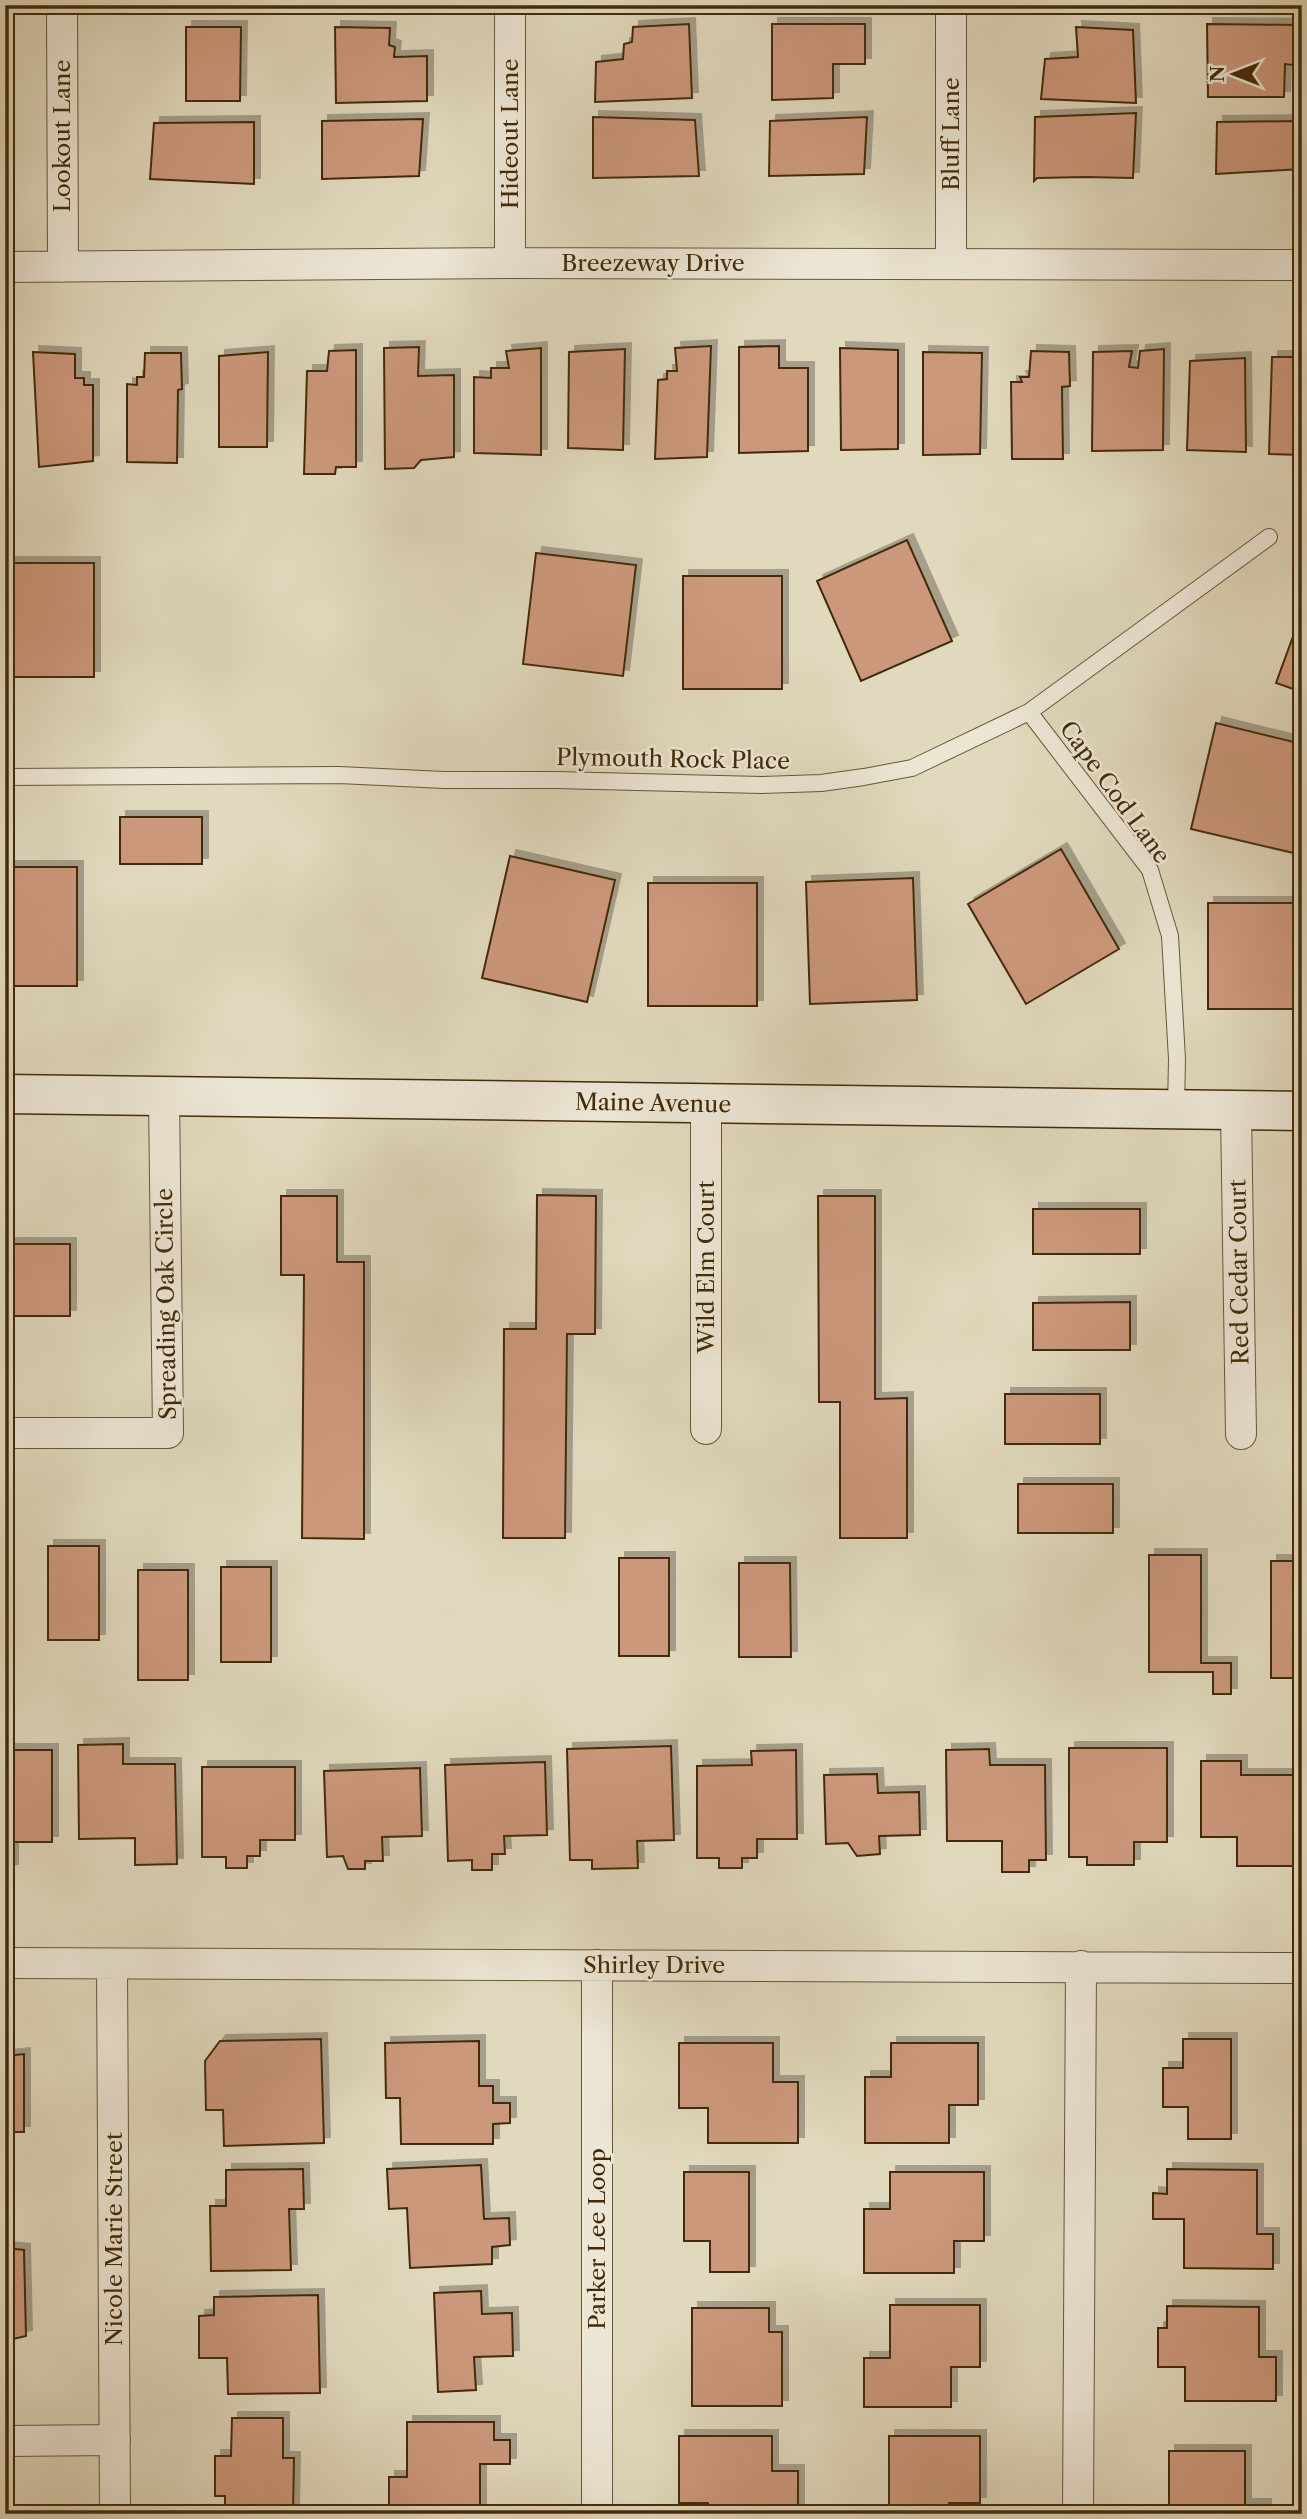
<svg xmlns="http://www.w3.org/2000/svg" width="1307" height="2519" font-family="'Libre Caslon Text',serif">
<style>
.building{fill:#cc987b;stroke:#432b08;stroke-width:2;filter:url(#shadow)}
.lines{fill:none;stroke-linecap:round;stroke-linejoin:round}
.lane-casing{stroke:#6a5636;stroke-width:18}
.street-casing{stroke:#6a5636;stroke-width:32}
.secondary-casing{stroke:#432b08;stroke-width:41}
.lane{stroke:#ece6d5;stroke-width:16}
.street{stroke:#ece6d5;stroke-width:30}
.secondary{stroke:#ece6d5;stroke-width:38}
.labels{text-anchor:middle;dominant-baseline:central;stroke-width:5;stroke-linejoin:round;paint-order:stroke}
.street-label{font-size:23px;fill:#432b08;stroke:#ece6d5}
</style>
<defs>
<filter id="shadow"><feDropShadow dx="6" dy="-6" stdDeviation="0" flood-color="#0004"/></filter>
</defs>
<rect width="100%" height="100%" fill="#e1d9be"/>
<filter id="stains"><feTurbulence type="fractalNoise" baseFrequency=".00286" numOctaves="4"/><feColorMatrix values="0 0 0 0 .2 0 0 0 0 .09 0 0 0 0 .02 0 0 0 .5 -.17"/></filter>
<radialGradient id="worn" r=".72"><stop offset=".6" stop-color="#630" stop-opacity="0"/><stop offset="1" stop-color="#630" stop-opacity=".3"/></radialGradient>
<!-- building -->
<path class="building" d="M 689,24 L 692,98 L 595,102 L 596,62 L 623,59 L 624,44 L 632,42 L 633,27 Z
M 772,24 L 865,24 L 865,64 L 833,64 L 833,98 L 772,100 Z
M 1207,24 L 1302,25 L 1302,66 L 1285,64 L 1284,97 L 1208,97 Z
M 186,27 L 241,27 L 240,101 L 186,101 Z
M 335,27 L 390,28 L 389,45 L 395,47 L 394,57 L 427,56 L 427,101 L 336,103 Z
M 1076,27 L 1133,30 L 1136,103 L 1041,99 L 1045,59 L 1078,57 Z
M 1136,113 L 1133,178 L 1086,177 L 1037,178 L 1034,181 L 1035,117 Z
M 593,117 L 695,120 L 699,176 L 593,178 Z
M 867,117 L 864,174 L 769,176 L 770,121 Z
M 423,119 L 419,176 L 322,179 L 322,121 Z
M 1302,121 L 1302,169 L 1216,174 L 1217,122 Z
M 254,122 L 254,184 L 150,179 L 154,123 Z
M 711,346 L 707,457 L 655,459 L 658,380 L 667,379 L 667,371 L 677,371 L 675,348 Z
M 779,346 L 779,368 L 808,368 L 808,451 L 739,453 L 739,347 Z
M 419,347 L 418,376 L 454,375 L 454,457 L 421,460 L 414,468 L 385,469 L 384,348 Z
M 541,348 L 541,455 L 474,453 L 474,377 L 491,378 L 491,368 L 509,368 L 506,351 Z
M 840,348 L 898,350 L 898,449 L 841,450 Z
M 625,349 L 623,450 L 568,448 L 569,352 Z
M 1164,349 L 1163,450 L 1092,451 L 1093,352 L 1132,351 L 1129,367 L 1138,368 L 1140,351 Z
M 356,350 L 356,467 L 336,467 L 335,474 L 304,474 L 307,371 L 327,371 L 329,351 Z
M 1031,351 L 1069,352 L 1070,386 L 1062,387 L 1063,459 L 1012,459 L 1011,382 L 1022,382 L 1020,377 L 1029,377 Z
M 33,352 L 75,354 L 75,378 L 84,378 L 84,385 L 93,385 L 93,461 L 39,467 Z
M 268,352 L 267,447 L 219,447 L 219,356 Z
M 923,352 L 982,353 L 980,454 L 923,455 Z
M 145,353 L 181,353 L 182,389 L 178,390 L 177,463 L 127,462 L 127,384 L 137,385 L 137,377 L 144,377 Z
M 1272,357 L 1302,357 L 1302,455 L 1269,454 Z
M 1245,358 L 1246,452 L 1187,450 L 1190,361 Z
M 907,540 L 952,641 L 861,681 L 817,581 Z
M 536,553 L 636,565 L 623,676 L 523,664 Z
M 5,563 L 94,563 L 94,677 L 5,677 Z
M 683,576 L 782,576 L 782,689 L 683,689 Z
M 1302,612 L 1302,692 L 1276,683 Z
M 1216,723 L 1302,744 L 1302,855 L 1191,829 Z
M 120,817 L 202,817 L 202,864 L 120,864 Z
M 1061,849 L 1119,949 L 1026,1004 L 968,904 Z
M 510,856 L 615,880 L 587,1002 L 482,978 Z
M 8,867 L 77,867 L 77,986 L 8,986 Z
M 913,878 L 917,1000 L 810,1004 L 806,882 Z
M 648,883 L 757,883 L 757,1006 L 648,1006 Z
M 1208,903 L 1302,903 L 1302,1009 L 1208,1009 Z
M 537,1195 L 596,1196 L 595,1334 L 567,1334 L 565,1538 L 503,1538 L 504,1329 L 536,1329 Z
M 281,1196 L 337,1196 L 337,1262 L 364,1262 L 364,1539 L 302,1538 L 304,1275 L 281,1275 Z
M 818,1196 L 875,1196 L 875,1399 L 907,1398 L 907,1538 L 840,1538 L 840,1402 L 819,1402 Z
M 1033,1209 L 1140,1209 L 1140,1254 L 1033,1254 Z
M 5,1244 L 70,1244 L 70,1316 L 5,1316 Z
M 1130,1302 L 1130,1350 L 1033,1350 L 1033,1303 Z
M 1005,1394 L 1100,1394 L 1100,1444 L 1005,1444 Z
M 1018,1484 L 1113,1484 L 1113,1533 L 1018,1533 Z
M 5,1533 L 8,1533 L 8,1629 L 5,1629 Z
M 48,1546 L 99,1546 L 99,1640 L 48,1640 Z
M 1149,1555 L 1201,1555 L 1201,1663 L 1231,1663 L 1231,1694 L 1213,1694 L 1213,1672 L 1149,1672 Z
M 619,1558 L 669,1558 L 669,1656 L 619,1656 Z
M 1271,1561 L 1302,1561 L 1302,1678 L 1271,1678 Z
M 739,1563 L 790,1563 L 791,1657 L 739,1657 Z
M 221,1567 L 271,1567 L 271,1662 L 221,1662 Z
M 138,1570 L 188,1570 L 188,1680 L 138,1680 Z
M 123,1744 L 123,1764 L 175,1764 L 177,1864 L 135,1865 L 135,1838 L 79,1839 L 78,1745 Z
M 671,1746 L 674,1840 L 637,1841 L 638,1868 L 592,1869 L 592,1860 L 570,1860 L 567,1749 Z
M 1069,1748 L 1167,1748 L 1167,1842 L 1134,1842 L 1134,1865 L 1087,1865 L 1087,1857 L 1069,1857 Z
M 989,1749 L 990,1765 L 1045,1765 L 1046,1860 L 1029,1860 L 1029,1872 L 1002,1872 L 1002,1841 L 947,1841 L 946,1750 Z
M 5,1750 L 52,1750 L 52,1842 L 12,1842 L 12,1870 L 5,1870 Z
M 796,1750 L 797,1839 L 757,1839 L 757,1858 L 742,1858 L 742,1868 L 719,1868 L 719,1858 L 697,1858 L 697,1766 L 752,1765 L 751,1751 Z
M 1201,1761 L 1241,1761 L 1241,1775 L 1295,1775 L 1295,1866 L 1237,1866 L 1237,1837 L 1201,1837 Z
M 545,1762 L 547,1835 L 504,1836 L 505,1854 L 492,1854 L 492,1870 L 472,1870 L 472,1860 L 448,1861 L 445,1765 Z
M 202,1767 L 295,1767 L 295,1840 L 260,1840 L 260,1856 L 247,1856 L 247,1868 L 226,1868 L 226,1857 L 202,1857 Z
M 420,1768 L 422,1836 L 382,1837 L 383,1861 L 365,1861 L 365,1869 L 348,1869 L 343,1856 L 327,1857 L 324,1771 Z
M 877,1774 L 878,1793 L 919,1792 L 920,1835 L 879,1836 L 880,1854 L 857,1856 L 848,1843 L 826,1844 L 824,1775 Z
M 321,2039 L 324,2143 L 224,2146 L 223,2110 L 206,2110 L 205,2061 L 220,2041 Z
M 1183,2039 L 1231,2039 L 1231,2139 L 1188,2139 L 1188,2107 L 1163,2107 L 1163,2068 L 1183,2068 Z
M 479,2041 L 479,2086 L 493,2086 L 493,2103 L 510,2103 L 510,2123 L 493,2124 L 493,2144 L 401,2144 L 400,2098 L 386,2098 L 385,2043 Z
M 679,2043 L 773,2043 L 773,2082 L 798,2082 L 798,2143 L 708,2143 L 708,2108 L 679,2108 Z
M 891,2043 L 978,2043 L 978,2105 L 949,2105 L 949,2143 L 865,2143 L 865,2077 L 891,2077 Z
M 24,2054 L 24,2132 L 5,2132 L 5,2056 Z
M 481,2165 L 484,2219 L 509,2218 L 510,2245 L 492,2247 L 492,2264 L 410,2268 L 407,2208 L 389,2209 L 387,2169 Z
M 303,2169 L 304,2209 L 289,2209 L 291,2270 L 211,2271 L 210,2206 L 226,2206 L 226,2170 Z
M 1167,2169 L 1257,2170 L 1257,2234 L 1273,2234 L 1273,2269 L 1184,2268 L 1184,2219 L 1153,2219 L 1153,2193 L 1167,2194 Z
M 684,2172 L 749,2172 L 749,2272 L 710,2272 L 710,2241 L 684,2241 Z
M 890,2172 L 984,2172 L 984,2241 L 954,2241 L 954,2273 L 864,2273 L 864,2209 L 890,2209 Z
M 5,2248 L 24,2250 L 26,2336 L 5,2341 Z
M 481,2291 L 482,2314 L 512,2313 L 513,2356 L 474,2357 L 476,2390 L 438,2392 L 434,2293 Z
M 318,2295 L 320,2393 L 228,2394 L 227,2358 L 199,2358 L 199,2316 L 214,2315 L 214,2297 Z
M 890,2305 L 980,2305 L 980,2367 L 951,2367 L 951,2407 L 864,2407 L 864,2358 L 890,2358 Z
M 1167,2306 L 1259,2307 L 1259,2357 L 1276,2357 L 1276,2401 L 1185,2401 L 1185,2367 L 1158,2367 L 1158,2328 L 1167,2328 Z
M 692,2308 L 769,2308 L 769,2332 L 782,2332 L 782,2406 L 692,2406 Z
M 232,2418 L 283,2418 L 283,2458 L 294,2458 L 293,2514 L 225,2514 L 225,2496 L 215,2496 L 215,2456 L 231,2456 Z
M 407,2422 L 494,2422 L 494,2440 L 510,2440 L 510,2464 L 480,2464 L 480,2514 L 389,2514 L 389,2477 L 407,2477 Z
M 679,2436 L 772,2436 L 772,2471 L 798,2471 L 798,2514 L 708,2514 L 708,2503 L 679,2503 Z
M 889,2436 L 980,2436 L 980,2503 L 949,2503 L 949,2514 L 889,2514 Z
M 1169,2451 L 1245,2451 L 1245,2505 L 1265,2505 L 1265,2514 L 1169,2513 Z"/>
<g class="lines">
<defs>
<path id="lane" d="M 1029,712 L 1150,870 L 1170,936 L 1177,1059 L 1176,1109
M 5,777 L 339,775 L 444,780 L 555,780 L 761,785 L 821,783 L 864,777 L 912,768 L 1029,712 L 1269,537"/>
<path id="street" d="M 62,5 L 63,267
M 510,5 L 510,263
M 951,5 L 951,264
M 5,267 L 510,263 L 1302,265
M 1236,1111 L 1241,1434
M 706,1429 L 706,1104
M 5,1433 L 168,1433 L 164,1096
M 5,1963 L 1302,1968
M 112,1964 L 115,2514
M 597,1965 L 597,2514
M 5,2441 L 115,2440
M 1078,2514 L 1081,1966"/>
<path id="secondary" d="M 5,1094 L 1302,1111"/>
</defs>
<!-- lane casing -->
<use href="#lane" class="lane-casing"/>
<!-- street casing -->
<use href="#street" class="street-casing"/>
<!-- secondary casing -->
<use href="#secondary" class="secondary-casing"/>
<!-- lane -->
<use href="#lane" class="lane"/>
<!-- street -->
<use href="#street" class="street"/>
<!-- secondary -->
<use href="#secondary" class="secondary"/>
</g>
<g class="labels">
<!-- street labels -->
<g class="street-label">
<text transform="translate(510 134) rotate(-90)">Hideout Lane</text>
<text transform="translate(951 134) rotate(-90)">Bluff Lane</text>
<text transform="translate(62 136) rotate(-90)">Lookout Lane</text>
<text x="653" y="263">Breezeway Drive</text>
<text transform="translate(673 759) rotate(1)">Plymouth Rock Place</text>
<text transform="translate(1115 792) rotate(54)">Cape Cod Lane</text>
<text transform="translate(653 1103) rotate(1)">Maine Avenue</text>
<text transform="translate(706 1267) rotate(-90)">Wild Elm Court</text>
<text transform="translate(1239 1272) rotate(-91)">Red Cedar Court</text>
<text transform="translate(166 1304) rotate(-91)">Spreading Oak Circle</text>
<text x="654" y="1965">Shirley Drive</text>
<text transform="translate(114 2239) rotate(-90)">Nicole Marie Street</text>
<text transform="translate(597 2239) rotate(-90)">Parker Lee Loop</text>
</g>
</g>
<!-- margin -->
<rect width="1307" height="2519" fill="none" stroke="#e1d9be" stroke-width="28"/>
<rect x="7" y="7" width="1293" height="2505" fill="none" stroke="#432b08" stroke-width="3.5"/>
<rect x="14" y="14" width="1279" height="2491" fill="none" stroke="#432b08" stroke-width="2"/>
<!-- north arrow -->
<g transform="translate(1234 74) rotate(270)" stroke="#ece6d5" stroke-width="5" paint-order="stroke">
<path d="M0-5L12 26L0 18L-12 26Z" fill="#432b08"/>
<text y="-10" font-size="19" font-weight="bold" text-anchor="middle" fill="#432b08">N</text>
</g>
<rect width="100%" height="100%" filter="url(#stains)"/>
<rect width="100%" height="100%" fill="url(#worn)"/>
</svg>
